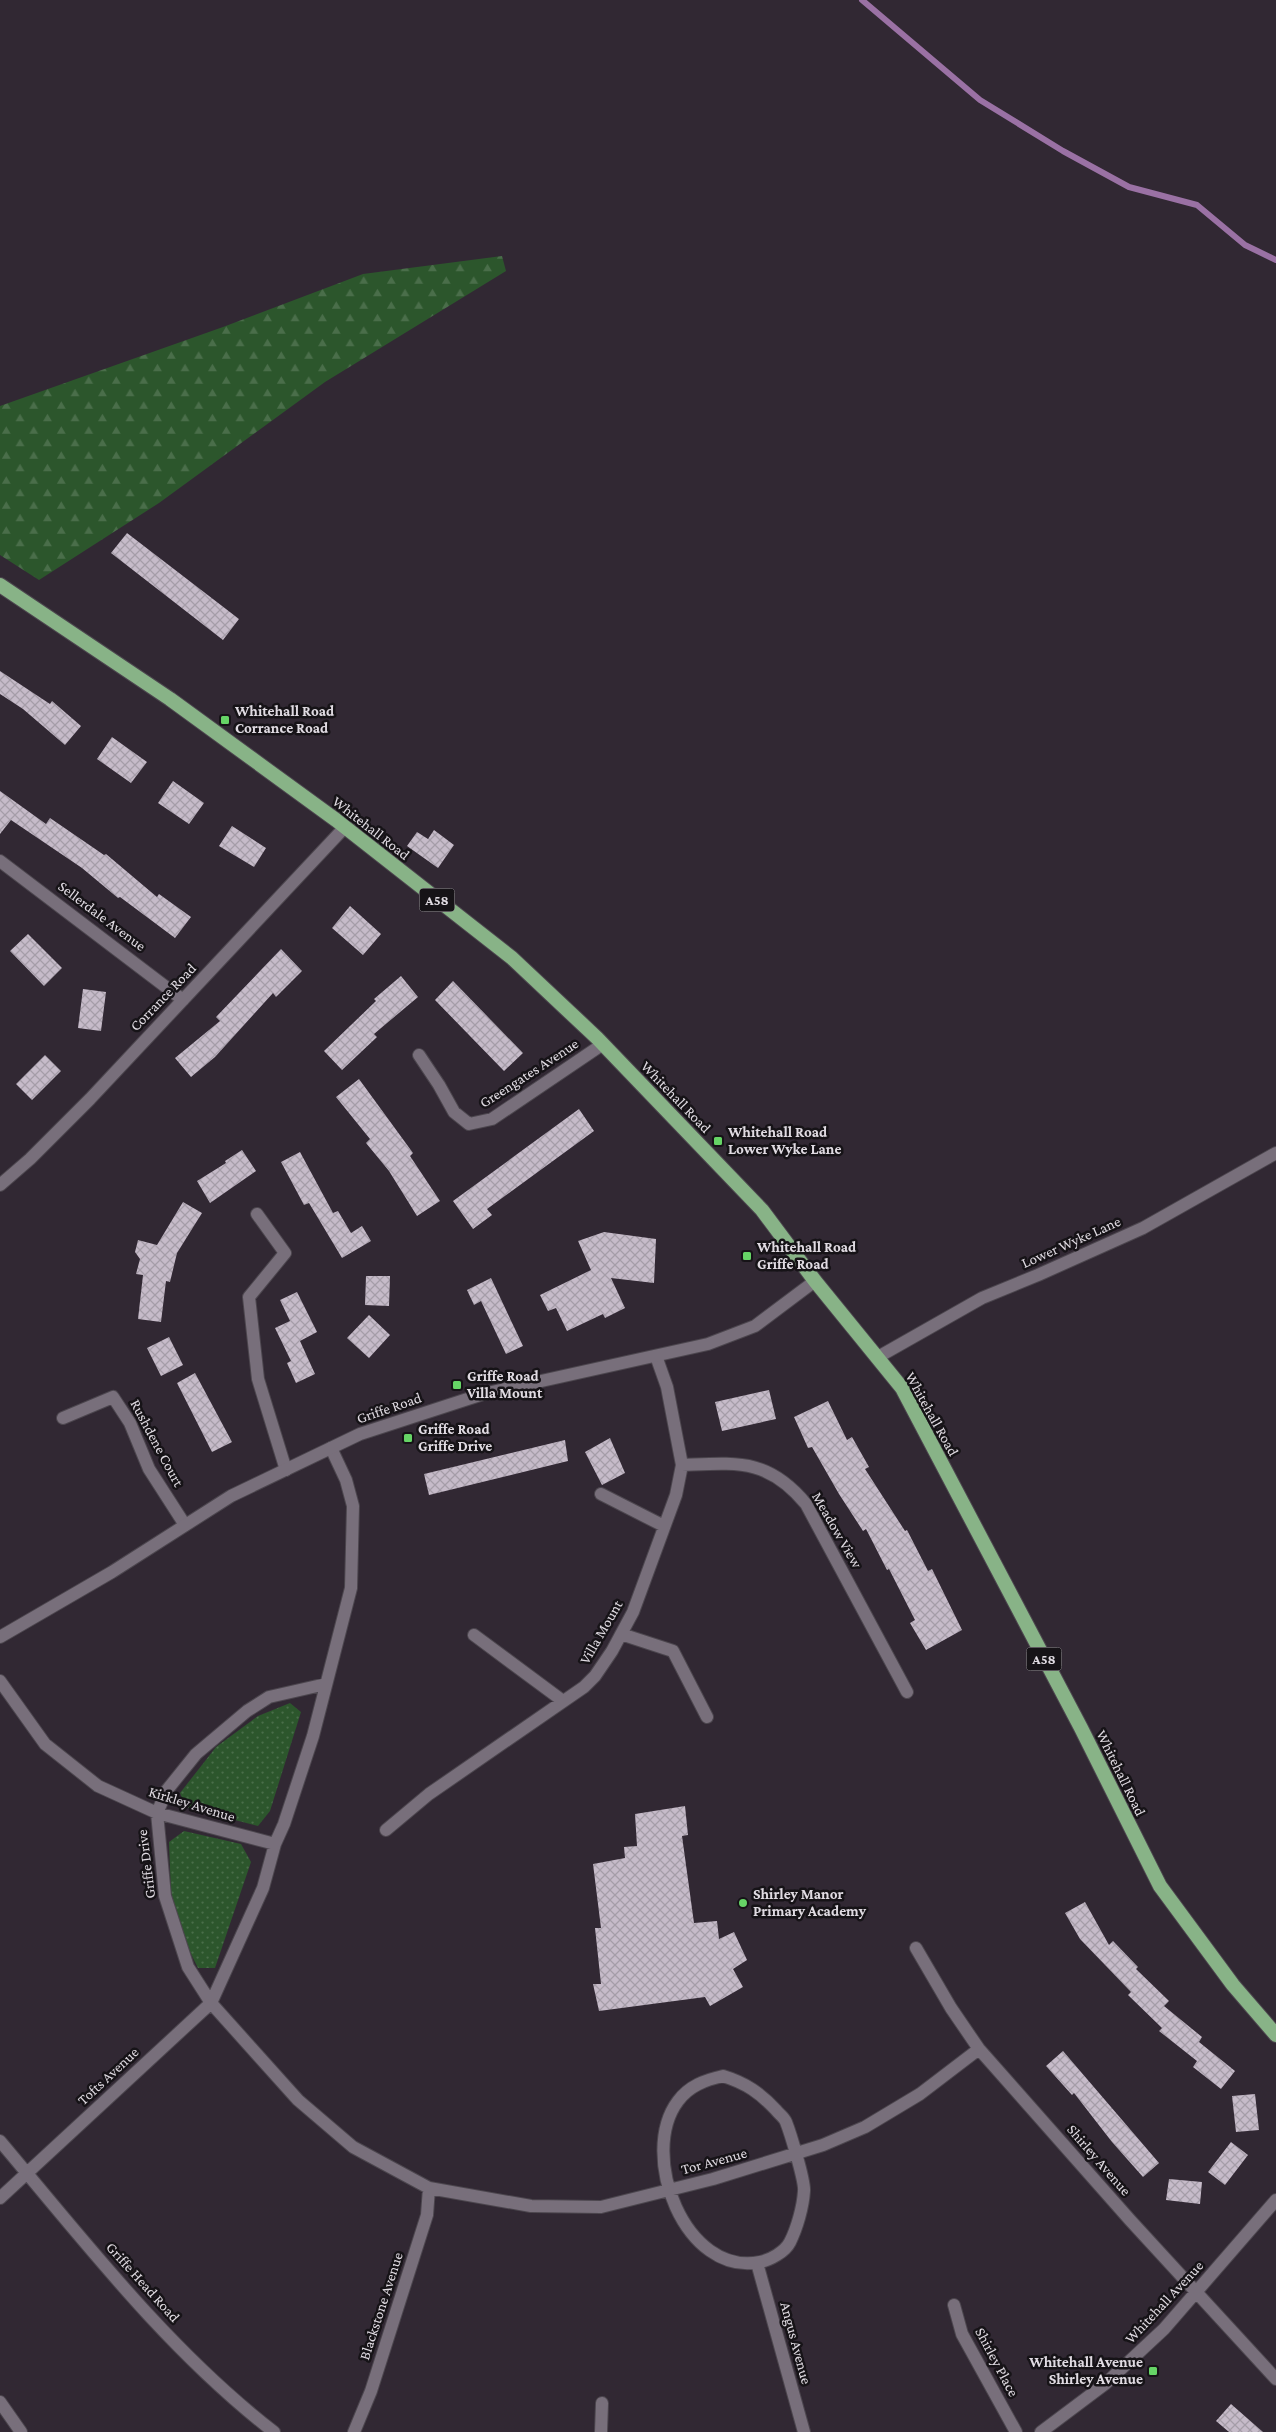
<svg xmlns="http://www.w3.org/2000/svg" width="1276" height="2432" font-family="'Crimson Pro',serif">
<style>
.grass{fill:url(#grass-dots)}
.forest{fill:url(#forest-firs)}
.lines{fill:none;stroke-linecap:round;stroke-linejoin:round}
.stream{stroke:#9a71a4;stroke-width:6}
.building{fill:url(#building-cross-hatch)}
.minor-casing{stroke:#4c464e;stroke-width:14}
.tertiary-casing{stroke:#4c464e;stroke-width:14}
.trunk-casing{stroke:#4c464e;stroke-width:16}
.minor{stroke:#786f7b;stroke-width:12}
.tertiary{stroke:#786f7b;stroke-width:12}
.trunk{stroke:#88b387;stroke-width:14}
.poi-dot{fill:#66d466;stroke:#161317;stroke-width:2}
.labels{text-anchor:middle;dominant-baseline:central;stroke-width:5;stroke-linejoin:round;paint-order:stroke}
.shield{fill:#161317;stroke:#a39fa5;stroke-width:1}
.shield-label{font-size:14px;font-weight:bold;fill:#e0dbe2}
.poi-label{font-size:15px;font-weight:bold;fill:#e0dbe2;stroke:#161317;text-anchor:start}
.street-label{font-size:15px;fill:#e0dbe2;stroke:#161317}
</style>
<defs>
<pattern id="grass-dots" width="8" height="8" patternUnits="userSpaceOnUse" patternTransform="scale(1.25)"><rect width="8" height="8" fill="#2c562c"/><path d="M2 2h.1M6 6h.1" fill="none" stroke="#4a6e4a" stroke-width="1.8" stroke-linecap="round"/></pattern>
<pattern id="forest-firs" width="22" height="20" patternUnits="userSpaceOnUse" patternTransform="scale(1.25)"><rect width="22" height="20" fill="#2c562c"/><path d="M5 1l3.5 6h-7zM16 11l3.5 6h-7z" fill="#4a6e4a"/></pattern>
<pattern id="building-cross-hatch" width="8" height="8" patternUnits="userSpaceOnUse" patternTransform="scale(1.25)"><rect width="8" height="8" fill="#c6bbc9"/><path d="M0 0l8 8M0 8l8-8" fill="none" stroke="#a59da8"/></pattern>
</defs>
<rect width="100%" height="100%" fill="#312833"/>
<!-- grass -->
<path class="grass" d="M 290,1703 L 301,1712 L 270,1811 L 258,1826 L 185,1807 L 180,1793 L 216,1747 L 258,1716 Z
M 184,1831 L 241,1844 L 251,1862 L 215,1968 L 198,1968 L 188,1948 L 171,1894 L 169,1842 Z"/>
<!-- forest -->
<path class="forest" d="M 502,256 L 506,271 L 325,382 L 159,503 L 39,580 L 0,555 L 0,406 L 223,327 L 363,274 Z"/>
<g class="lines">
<!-- stream -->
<path class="stream" d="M 862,0 L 980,100 L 1063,151 L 1129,187 L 1197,205 L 1245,245 L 1276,260"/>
</g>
<!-- building -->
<path class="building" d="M 127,533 L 239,619 L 223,640 L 111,553 Z
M 0,671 L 50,704 L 52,701 L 81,726 L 65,745 L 23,709 L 0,694 Z
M 112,737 L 147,762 L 131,783 L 97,759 Z
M 173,781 L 204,803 L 189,824 L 158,803 Z
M 0,791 L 46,824 L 50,818 L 104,855 L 106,854 L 157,897 L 159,894 L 191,917 L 175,938 L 120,897 L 118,898 L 82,868 L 11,820 L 0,834 Z
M 232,826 L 266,848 L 254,867 L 219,846 Z
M 434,830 L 454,845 L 438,868 L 407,846 L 417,832 L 428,839 Z
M 350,906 L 381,934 L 363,955 L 332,928 Z
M 28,934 L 62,968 L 44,986 L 10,951 Z
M 281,949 L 302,971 L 276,997 L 273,993 L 215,1057 L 191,1077 L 175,1058 L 220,1021 L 216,1017 Z
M 401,976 L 418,997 L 374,1034 L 377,1037 L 342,1070 L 324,1051 L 376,1001 L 374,999 Z
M 453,981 L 523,1053 L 504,1071 L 435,1000 Z
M 83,989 L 106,992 L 101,1031 L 78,1028 Z
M 45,1055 L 61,1071 L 32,1100 L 16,1084 Z
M 359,1079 L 413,1153 L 410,1156 L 440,1201 L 417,1216 L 389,1171 L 366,1143 L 370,1139 L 336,1097 Z
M 579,1109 L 594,1131 L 487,1209 L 492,1215 L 473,1229 L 453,1201 Z
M 242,1150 L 256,1171 L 210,1203 L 197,1181 L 226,1163 L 225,1161 Z
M 300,1152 L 333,1213 L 338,1211 L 351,1233 L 362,1226 L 371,1241 L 342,1258 L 309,1203 L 304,1205 L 281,1162 Z
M 183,1202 L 202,1213 L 177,1253 L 170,1282 L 166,1281 L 161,1322 L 138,1319 L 143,1275 L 136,1274 L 140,1259 L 135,1252 L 138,1240 L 157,1245 Z
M 604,1232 L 656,1239 L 654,1283 L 611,1278 L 625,1308 L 605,1318 L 603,1314 L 567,1331 L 556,1308 L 548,1311 L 540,1295 L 591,1270 L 578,1241 Z
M 366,1276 L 390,1276 L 389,1306 L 365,1305 Z
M 491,1278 L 523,1346 L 506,1354 L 481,1301 L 474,1305 L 467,1290 Z
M 297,1292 L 317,1332 L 300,1341 L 315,1374 L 296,1383 L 287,1363 L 291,1361 L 275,1328 L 290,1321 L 280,1300 Z
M 369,1315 L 390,1335 L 369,1358 L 347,1338 Z
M 169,1337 L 183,1365 L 161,1376 L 147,1348 Z
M 195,1373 L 232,1442 L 212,1452 L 177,1383 Z
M 769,1390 L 776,1419 L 722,1431 L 715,1402 Z
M 828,1401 L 847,1440 L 852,1437 L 869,1467 L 865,1469 L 905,1531 L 907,1530 L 928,1571 L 932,1569 L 962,1630 L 926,1650 L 910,1623 L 915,1620 L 889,1569 L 887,1570 L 866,1529 L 863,1531 L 839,1494 L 812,1447 L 808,1448 L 794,1417 Z
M 610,1438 L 625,1473 L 602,1485 L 585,1452 Z
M 565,1440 L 568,1461 L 429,1495 L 424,1474 Z
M 685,1806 L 688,1835 L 682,1836 L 694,1923 L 717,1921 L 719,1939 L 734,1932 L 747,1960 L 733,1969 L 743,1987 L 710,2006 L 705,1997 L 599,2011 L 593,1984 L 601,1984 L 595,1928 L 601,1928 L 593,1864 L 625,1858 L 624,1847 L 637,1846 L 635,1814 Z
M 1085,1902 L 1109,1945 L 1113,1941 L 1138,1967 L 1136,1969 L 1169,2001 L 1164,2006 L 1202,2037 L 1199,2042 L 1235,2071 L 1221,2089 L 1193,2067 L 1197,2061 L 1159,2031 L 1162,2028 L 1128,1995 L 1131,1992 L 1080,1939 L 1065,1913 Z
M 1063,2051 L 1159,2163 L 1143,2177 L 1112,2142 L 1074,2093 L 1072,2095 L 1046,2066 Z
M 1255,2094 L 1259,2130 L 1236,2132 L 1232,2096 Z
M 1231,2142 L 1248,2155 L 1225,2185 L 1208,2172 Z
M 1169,2179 L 1202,2182 L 1200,2204 L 1166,2200 Z
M 1231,2404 L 1263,2432 L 1229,2432 L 1216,2421 Z"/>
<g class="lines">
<defs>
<path id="minor" d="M 0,861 L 183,1000
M 419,1055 L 439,1085 L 454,1112 L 469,1124 L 492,1119 L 603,1044
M 0,1185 L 30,1159 L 90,1099 L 345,827
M 257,1214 L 285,1253 L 249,1297 L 258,1379 L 286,1470
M 878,1357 L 982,1298 L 1038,1275 L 1143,1228 L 1276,1153
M 63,1418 L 113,1397 L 130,1423 L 149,1469 L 185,1525
M 331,1448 L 346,1480 L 353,1506 L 351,1588 L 313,1736 L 284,1824 L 275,1844 L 263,1888 L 211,2003 L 298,2100 L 353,2147 L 429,2188 L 531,2206 L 601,2207 L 713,2179 L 823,2145 L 865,2127 L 920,2094 L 979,2049
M 682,1465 C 737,1463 768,1458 806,1504 L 907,1692
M 601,1494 L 664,1526
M 621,1634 L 673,1651 L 707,1717
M 474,1635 L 563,1701
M 0,1681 L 45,1744 L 98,1786 L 157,1813 L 275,1844
M 386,1830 L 429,1794 L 584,1687 L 595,1676 L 612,1651 L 633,1612 L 676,1495 L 682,1465 L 667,1387 L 656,1356
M 916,1948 L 951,2008 L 979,2049 L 1130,2220 L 1276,2379
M 723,2076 C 746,2083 760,2093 776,2110 C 779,2114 784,2117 786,2122 C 790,2132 805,2181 804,2191 C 803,2207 797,2228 790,2242 C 785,2252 770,2260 760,2262 C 685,2277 638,2154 678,2101 C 689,2086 705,2080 723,2076 Z
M 0,2141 C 85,2242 169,2351 274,2432
M 0,2198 L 211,2003 L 188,1967 L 165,1896 L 157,1813 L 167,1790 L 196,1754 L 247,1711 L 269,1697 L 326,1684
M 757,2263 L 804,2432
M 954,2305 L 962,2334 L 1016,2432
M 0,2402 L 21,2432
M 354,2432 L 371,2391 L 427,2215 L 429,2188
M 601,2432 L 602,2403
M 1041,2432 L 1105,2384 L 1164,2329 L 1276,2200"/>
<path id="tertiary" d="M 0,1637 L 112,1572 L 231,1496 L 360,1434 L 483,1394 L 708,1344 L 755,1326 L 815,1281"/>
<path id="trunk" d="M 0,585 L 170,699 L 336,820 L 512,958 L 597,1038 L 762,1210 L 815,1281 L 902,1388 L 1081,1728 L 1160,1886 L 1233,1985 L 1276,2035"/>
</defs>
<!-- minor casing -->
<use href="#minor" class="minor-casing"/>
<!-- tertiary casing -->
<use href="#tertiary" class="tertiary-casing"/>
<!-- trunk casing -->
<use href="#trunk" class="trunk-casing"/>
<!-- minor -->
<use href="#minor" class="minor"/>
<!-- tertiary -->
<use href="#tertiary" class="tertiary"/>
<!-- trunk -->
<use href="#trunk" class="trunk"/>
</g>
<!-- markers -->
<g class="poi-dot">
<rect x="220" y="715" width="10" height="10" rx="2.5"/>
<rect x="713" y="1136" width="10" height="10" rx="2.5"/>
<rect x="742" y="1251" width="10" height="10" rx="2.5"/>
<rect x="452" y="1380" width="10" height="10" rx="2.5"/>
<rect x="403" y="1433" width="10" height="10" rx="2.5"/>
<circle cx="743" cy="1903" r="5"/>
<rect x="1148" y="2366" width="10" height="10" rx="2.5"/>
</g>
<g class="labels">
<!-- shield labels -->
<g class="shield">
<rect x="419.5" y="888.5" width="35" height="23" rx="4"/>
<rect x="1026.5" y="1647.5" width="35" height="23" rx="4"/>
</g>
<g class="shield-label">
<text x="437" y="900">A58</text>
<text x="1044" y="1659">A58</text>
</g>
<!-- poi labels -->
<g class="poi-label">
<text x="235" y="711">Whitehall Road<tspan x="235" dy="17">Corrance Road</tspan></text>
<text x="728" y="1132">Whitehall Road<tspan x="728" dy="17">Lower Wyke Lane</tspan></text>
<text x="757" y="1247">Whitehall Road<tspan x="757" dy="17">Griffe Road</tspan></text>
<text x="467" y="1376">Griffe Road<tspan x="467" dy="17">Villa Mount</tspan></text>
<text x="418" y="1429">Griffe Road<tspan x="418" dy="17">Griffe Drive</tspan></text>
<text x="753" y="1894">Shirley Manor<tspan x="753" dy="17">Primary Academy</tspan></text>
<text x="1143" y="2362" text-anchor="end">Whitehall Avenue<tspan x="1143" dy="17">Shirley Avenue</tspan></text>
</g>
<!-- street labels -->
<g class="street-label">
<text transform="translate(371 828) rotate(38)">Whitehall Road</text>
<text transform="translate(102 916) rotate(37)">Sellerdale Avenue</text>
<text transform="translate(163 997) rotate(-46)">Corrance Road</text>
<text transform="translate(529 1073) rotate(-33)">Greengates Avenue</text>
<text transform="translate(676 1097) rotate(46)">Whitehall Road</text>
<text transform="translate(1071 1242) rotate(-24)">Lower Wyke Lane</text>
<text transform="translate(389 1408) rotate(-19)">Griffe Road</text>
<text transform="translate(932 1414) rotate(61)">Whitehall Road</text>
<text transform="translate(157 1443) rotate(62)">Rushdene Court</text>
<text transform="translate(837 1530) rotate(60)">Meadow View</text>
<text transform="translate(601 1632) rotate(-60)">Villa Mount</text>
<text transform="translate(1121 1773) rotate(64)">Whitehall Road</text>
<text transform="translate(192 1804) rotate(17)">Kirkley Avenue</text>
<text transform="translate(146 1864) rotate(-97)">Griffe Drive</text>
<text transform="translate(108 2076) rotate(-43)">Tofts Avenue</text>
<text transform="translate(1099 2160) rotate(49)">Shirley Avenue</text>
<text transform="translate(714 2161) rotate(-15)">Tor Avenue</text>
<text transform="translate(143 2282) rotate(48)">Griffe Head Road</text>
<text transform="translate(1164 2302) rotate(-47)">Whitehall Avenue</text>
<text transform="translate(381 2306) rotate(-72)">Blackstone Avenue</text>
<text transform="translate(796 2343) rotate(75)">Angus Avenue</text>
<text transform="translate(997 2362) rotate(62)">Shirley Place</text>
</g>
</g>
</svg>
